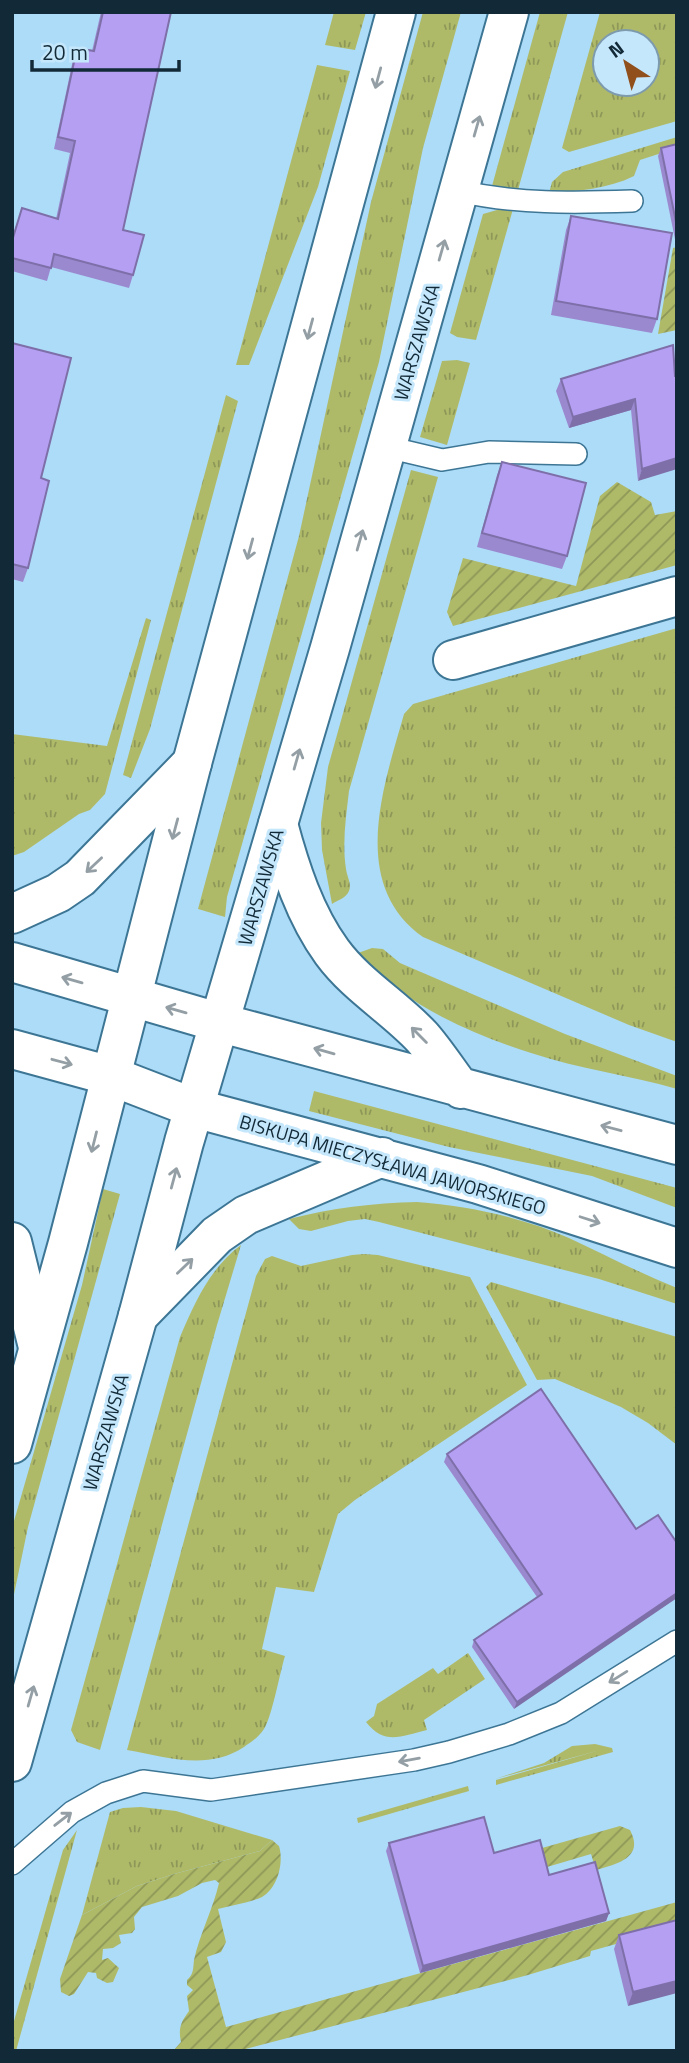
<svg xmlns="http://www.w3.org/2000/svg" width="689" height="2063" font-family="'Titillium Web',sans-serif">
<style>
.grass{fill:url(#grass-tufts);fill-rule:evenodd}
.garden{fill:url(#garden-furrows)}
.lines{fill:none;stroke-linecap:round;stroke-linejoin:round}
.service-casing{stroke:#3d7695;stroke-width:24}
.minor-casing{stroke:#3d7695;stroke-width:42}
.tertiary-casing{stroke:#3d7695;stroke-width:42}
.secondary-casing{stroke:#3d7695;stroke-width:42}
.service{stroke:#fff;stroke-width:21}
.minor{stroke:#fff;stroke-width:38}
.tertiary{stroke:#fff;stroke-width:38}
.secondary{stroke:#fff;stroke-width:38}
.wall{fill:#9b89d0}
.shaded-wall{fill:#7e6fa9}
.building{fill:#b49ff2;stroke:#7e6fa9;stroke-width:2}
.oneway{stroke:#949fa5}
.labels{text-anchor:middle;dominant-baseline:central;stroke-width:6;stroke-linejoin:round;paint-order:stroke}
.street-label{font-size:19px;fill:#122a37;stroke:#c5e7fc}
</style>
<defs>
<pattern id="grass-tufts" width="24" height="20" patternUnits="userSpaceOnUse" patternTransform="scale(1.75)"><rect width="24" height="20" fill="#afba69"/><path d="M3 7l-1-3M5 7V3M7 7l1-3M15 17l-1-3M17 17v-4M19 17l1-3" fill="none" stroke="#8d9757"/></pattern>
<pattern id="garden-furrows" width="10" height="10" patternUnits="userSpaceOnUse" patternTransform="scale(1.75)"><rect width="10" height="10" fill="#afba69"/><path d="M-1 1l2-2M0 10L10 0M9 11l2-2" fill="none" stroke="#8d9757"/></pattern>
</defs>
<rect width="100%" height="100%" fill="#addcf8"/>
<!-- grass -->
<path class="grass" d="M 334,12 L 366,12 L 355,50 L 325,45 Z
M 423,12 L 461,12 L 423,148 L 379,362 L 227,897 L 225,917 L 198,909 L 299,536 L 371,202 Z
M 540,12 L 568,12 L 518,190 L 492,186 Z
M 600,12 L 677,12 L 677,121 L 569,152 L 562,148 ZM 605,42 L 647,42 L 647,84 L 605,84 Z
M 317,65 L 350,71 L 318,187 L 249,365 L 236,365 Z
M 677,137 L 677,148 L 640,160 L 634,176 C 608,189 578,191 549,193 L 552,182 L 563,172 Z
M 504,208 L 513,209 L 476,340 L 457,337 L 450,333 L 483,214 Z
M 457,360 L 470,363 L 447,445 L 420,437 L 442,361 Z
M 226,395 L 238,401 L 150,729 L 131,778 L 123,775 Z
M 411,470 L 438,477 L 349,791 C 346,817 342,843 346,869 C 347,877 352,884 349,891 C 346,898 338,900 332,904 L 322,850 L 321,823 L 328,767 Z
M 146,618 L 151,620 L 105,794 L 90,810 L 79,814 L 24,852 L 12,856 L 12,734 L 107,746 Z
M 677,628 L 677,1042 L 629,1025 L 423,937 C 348,884 384,785 404,714 L 413,704 Z
M 372,948 L 383,949 L 400,963 L 565,1034 L 677,1076 L 677,1089 C 629,1075 579,1069 531,1053 C 468,1033 403,1004 358,953 Z
M 314,1091 L 677,1188 L 677,1208 L 592,1176 L 449,1147 L 309,1111 Z
M 103,1189 L 120,1194 L 28,1527 L 12,1604 L 12,1528 L 82,1285 Z
M 417,1202 C 468,1206 522,1217 569,1238 C 605,1255 640,1273 677,1288 L 677,1304 L 599,1279 L 379,1222 L 365,1219 L 348,1221 L 311,1231 L 299,1229 L 289,1219 C 332,1208 373,1203 417,1202 Z
M 241,1245 L 217,1325 L 100,1750 L 77,1742 L 71,1730 L 180,1337 C 195,1302 210,1268 241,1245 Z
M 364,1254 L 378,1255 L 470,1277 L 527,1385 L 355,1500 L 338,1514 L 314,1592 L 276,1587 L 262,1649 L 285,1656 C 280,1672 272,1717 264,1729 C 259,1737 251,1742 244,1747 C 208,1771 166,1757 127,1750 L 256,1276 L 265,1259 L 272,1256 L 301,1266 L 352,1255 Z
M 491,1282 L 677,1337 L 677,1445 L 648,1423 L 621,1407 L 555,1379 L 537,1380 L 486,1287 Z
M 468,1653 L 485,1679 L 424,1720 L 427,1730 C 401,1736 385,1746 366,1722 L 374,1716 L 377,1704 L 433,1668 L 438,1674 Z
M 595,1744 L 612,1748 L 613,1752 L 496,1785 L 496,1780 L 600,1750 L 495,1779 L 544,1763 L 572,1746 Z
M 468,1786 L 469,1791 L 358,1823 L 357,1818 Z
M 141,1807 L 176,1811 L 272,1840 L 260,1851 L 174,1874 L 137,1886 L 82,1915 L 110,1812 L 123,1808 Z
M 77,1830 L 16,2051 L 12,2051 L 12,2028 L 63,1850 Z"/>
<!-- garden -->
<path class="garden" d="M 677,247 L 677,330 L 658,334 L 673,248 Z
M 617,482 L 651,502 L 655,515 L 677,511 L 677,565 L 453,626 L 447,612 L 463,558 L 576,586 L 600,496 Z
M 620,1826 L 630,1830 C 645,1858 616,1864 596,1870 L 591,1854 L 547,1867 L 542,1848 Z
M 272,1840 L 279,1846 C 284,1862 278,1888 262,1897 C 249,1903 232,1905 218,1909 L 226,1942 L 221,1952 L 207,1957 L 226,2027 L 677,1902 L 677,1927 L 591,1951 L 590,1956 L 528,1975 L 238,2051 L 173,2051 L 181,2042 C 178,2028 181,2022 189,2011 L 187,1996 L 193,1990 L 187,1985 L 187,1980 C 194,1974 193,1968 194,1960 C 200,1933 213,1909 219,1883 L 215,1880 L 202,1883 L 178,1896 L 142,1907 L 134,1917 L 135,1929 L 132,1933 L 119,1935 L 121,1943 L 113,1948 L 103,1949 L 102,1960 L 108,1958 L 119,1968 L 113,1982 L 107,1983 L 97,1978 L 96,1973 L 88,1972 L 74,1994 L 69,1996 L 61,1992 L 60,1979 L 82,1915 L 137,1886 L 174,1874 L 260,1851 Z"/>
<g class="lines">
<defs>
<path id="service" d="M 459,191 C 516,204 574,203 632,201
M 387,447 L 442,460 L 489,452 L 576,454
M 12,1864 L 72,1812 L 106,1793 L 143,1781 L 211,1790 L 414,1760 L 449,1752 L 509,1734 L 561,1713 L 677,1641"/>
<path id="minor" d="M 453,660 L 677,596"/>
<path id="tertiary" d="M 278,824 C 290,869 305,915 332,952 C 357,986 394,1007 422,1037 C 436,1053 448,1072 461,1089
M 12,914 L 58,893 L 80,878 L 192,763
M 12,962 L 221,1023 L 677,1145
M 12,1049 L 111,1076 L 194,1108 L 478,1184 L 677,1248
M 12,1242 L 38,1347
M 138,1316 L 217,1235 L 246,1215 L 382,1157"/>
<path id="secondary" d="M 12,1444 L 68,1243 L 192,763 L 396,12
M 12,1762 L 138,1316 L 184,1142 L 330,648 L 509,12"/>
</defs>
<!-- service casing -->
<use href="#service" class="service-casing"/>
<!-- minor casing -->
<use href="#minor" class="minor-casing"/>
<!-- tertiary casing -->
<use href="#tertiary" class="tertiary-casing"/>
<!-- secondary casing -->
<use href="#secondary" class="secondary-casing"/>
<!-- service -->
<use href="#service" class="service"/>
<!-- minor -->
<use href="#minor" class="minor"/>
<!-- tertiary -->
<use href="#tertiary" class="tertiary"/>
<!-- secondary -->
<use href="#secondary" class="secondary"/>
</g>
<!-- wall -->
<path class="wall" d="M 101,12 L 171,12 L 123,230 L 133,275 L 129,288 L 51,267 L 47,281 L 12,271 L 12,238 L 22,208 L 56,219 L 70,153 L 54,149 L 73,60 L 77,48 L 92,51 Z
M 677,144 L 677,244 L 676,244 L 658,156 L 661,148 Z
M 571,216 L 657,319 L 652,333 L 551,315 L 566,230 Z
M 12,343 L 41,478 L 28,568 L 23,582 L 12,579 Z
M 675,376 L 677,376 L 638,481 L 631,410 L 569,428 L 556,391 L 561,379 Z
M 502,462 L 567,556 L 562,569 L 477,547 L 497,475 Z
M 447,1454 L 636,1529 L 514,1709 L 472,1647 L 474,1640 L 537,1597 L 444,1462 Z
M 389,1843 L 494,1853 L 549,1875 L 609,1913 L 606,1921 L 420,1973 L 386,1851 Z
M 677,1920 L 628,2006 L 614,1949 L 619,1935 Z"/>
<!-- shaded-wall -->
<path class="shaded-wall" d="M 635,399 L 631,410 L 569,428 L 573,417 Z
M 677,458 L 677,469 L 638,481 L 642,469 Z
M 677,1593 L 677,1598 L 514,1709 L 517,1702 Z
M 609,1913 L 606,1921 L 420,1973 L 423,1966 Z
M 677,1981 L 677,1993 L 628,2006 L 633,1992 Z"/>
<!-- building -->
<path class="building" d="M 103,12 L 171,12 L 123,230 L 144,235 L 133,275 L 54,254 L 51,268 L 12,258 L 12,241 L 22,208 L 58,219 L 75,141 L 58,137 L 77,48 L 94,51 Z
M 677,144 L 677,227 L 661,148 Z
M 571,216 L 672,233 L 657,319 L 556,301 Z
M 12,343 L 71,358 L 41,478 L 49,481 L 28,568 L 12,564 Z
M 673,345 L 675,376 L 677,376 L 677,458 L 642,469 L 635,399 L 573,417 L 561,379 Z
M 502,462 L 586,483 L 567,556 L 482,533 Z
M 541,1389 L 636,1529 L 658,1515 L 677,1543 L 677,1593 L 517,1702 L 474,1640 L 542,1594 L 447,1454 Z
M 484,1817 L 494,1853 L 540,1840 L 549,1875 L 595,1862 L 609,1913 L 423,1966 L 389,1843 Z
M 677,1920 L 677,1981 L 633,1992 L 619,1935 Z"/>
<!-- one-way arrows -->
<defs><path id="oneway-shaft" d="M-6 0H5M1.5-3L5.5 0L1.5 3" fill="none" stroke-width="1.6" stroke-linecap="round" stroke-linejoin="round" transform="scale(1.75)"/></defs>
<g class="oneway">
<use href="#oneway-shaft" transform="translate(378 78) rotate(105)"/>
<use href="#oneway-shaft" transform="translate(477 126) rotate(-74)"/>
<use href="#oneway-shaft" transform="translate(442 250) rotate(-74)"/>
<use href="#oneway-shaft" transform="translate(310 329) rotate(105)"/>
<use href="#oneway-shaft" transform="translate(360 540) rotate(-74)"/>
<use href="#oneway-shaft" transform="translate(250 549) rotate(105)"/>
<use href="#oneway-shaft" transform="translate(297 759) rotate(-74)"/>
<use href="#oneway-shaft" transform="translate(175 829) rotate(105)"/>
<use href="#oneway-shaft" transform="translate(94 865) rotate(137)"/>
<use href="#oneway-shaft" transform="translate(72 980) rotate(-164)"/>
<use href="#oneway-shaft" transform="translate(176 1010) rotate(-164)"/>
<use href="#oneway-shaft" transform="translate(419 1035) rotate(-135)"/>
<use href="#oneway-shaft" transform="translate(324 1051) rotate(-164)"/>
<use href="#oneway-shaft" transform="translate(62 1062) rotate(15)"/>
<use href="#oneway-shaft" transform="translate(611 1128) rotate(-165)"/>
<use href="#oneway-shaft" transform="translate(94 1142) rotate(104)"/>
<use href="#oneway-shaft" transform="translate(174 1178) rotate(-75)"/>
<use href="#oneway-shaft" transform="translate(590 1220) rotate(18)"/>
<use href="#oneway-shaft" transform="translate(185 1266) rotate(-44)"/>
<use href="#oneway-shaft" transform="translate(618 1677) rotate(148)"/>
<use href="#oneway-shaft" transform="translate(31 1696) rotate(-74)"/>
<use href="#oneway-shaft" transform="translate(409 1760) rotate(170)"/>
<use href="#oneway-shaft" transform="translate(63 1819) rotate(-38)"/>
</g>
<g class="labels">
<!-- street labels -->
<g class="street-label">
<text transform="translate(416 342) rotate(-74)">WARSZAWSKA</text>
<text transform="translate(260 887) rotate(-74)">WARSZAWSKA</text>
<text transform="translate(393 1164) rotate(16)">BISKUPA MIECZYSŁAWA JAWORSKIEGO</text>
<text transform="translate(105 1432) rotate(-74)">WARSZAWSKA</text>
</g>
</g>
<!-- border -->
<rect width="689" height="2063" fill="none" stroke="#122a37" stroke-width="28"/>
<!-- north arrow -->
<g transform="translate(626 63) rotate(324)"><circle r="33" fill="#c5e7fc" stroke="#7d9bad" stroke-width="2"/>
<path d="M0-5L12 26L0 18L-12 26Z" fill="#904f1b"/>
<text y="-10" font-size="19" font-weight="bold" text-anchor="middle" fill="#122a37">N</text>
</g>
<!-- scale -->
<path d="M32 60v10h147v-10" fill="none" stroke="#122a37" stroke-width="3.5"/>
<text x="42" y="60" font-size="21" fill="#122a37" stroke="#c5e7fc" stroke-width="5" paint-order="stroke">20 m</text>
</svg>
